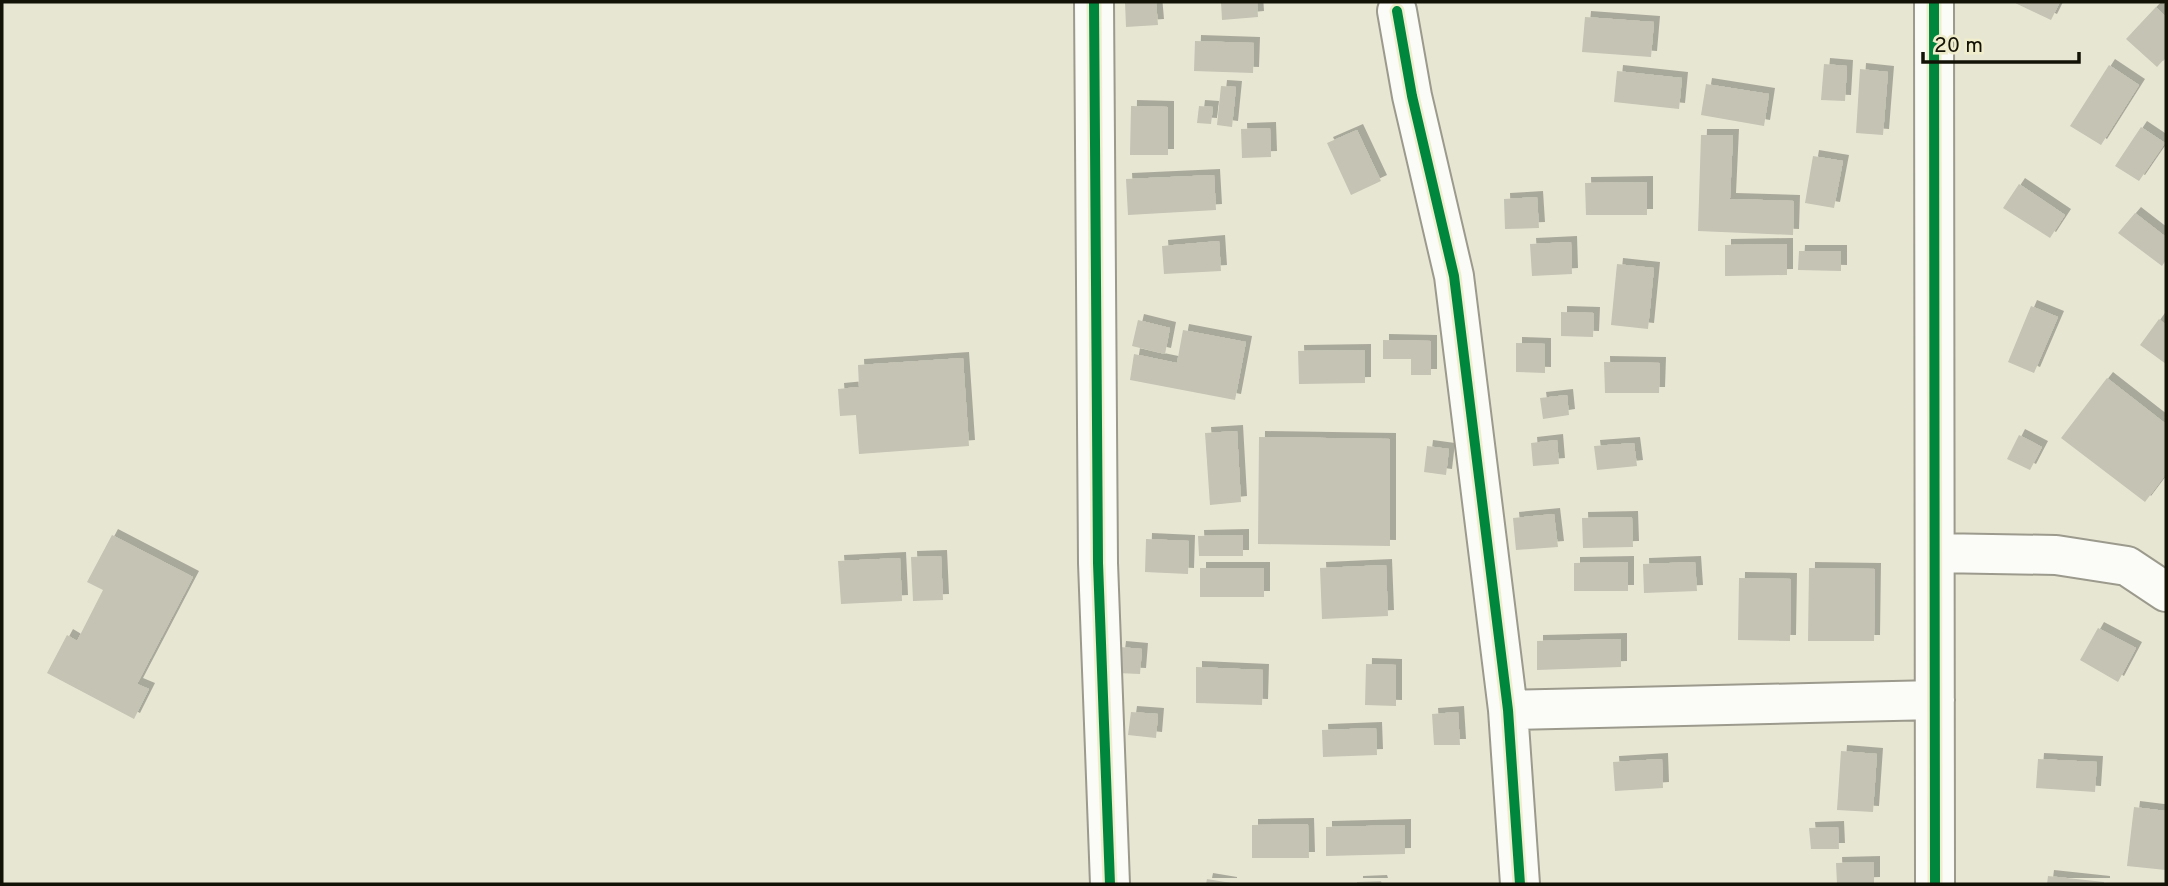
<svg xmlns="http://www.w3.org/2000/svg" width="2168" height="886" font-family="Overpass,sans-serif">
<style>
.building{fill:#c4c3b4;filter:url(#shadow)}
.lines{fill:none;stroke-linecap:round;stroke-linejoin:round}
.minor-casing{stroke:#9b9a8c;stroke-width:42}
.minor{stroke:#fbfbf8;stroke-width:38}
.cycleway-casing{stroke:#efedcb;stroke-width:15}
.cycleway{stroke:#00873e;stroke-width:10}
</style>
<defs>
<filter id="shadow"><feDropShadow dx="6" dy="-6" stdDeviation="0" flood-color="#0004"/></filter>
</defs>
<rect width="100%" height="100%" fill="#e7e6d3"/>
<!-- building -->
<path class="building" d="M 1125,2 L 1156,2 L 1158,25 L 1126,27 Z
M 1221,2 L 1257,2 L 1258,17 L 1222,20 Z
M 2013,2 L 2060,2 L 2051,20 Z
M 2156,7 L 2166,17 L 2166,57 L 2157,67 L 2126,39 Z
M 1585,17 L 1654,22 L 1651,57 L 1582,52 Z
M 1195,41 L 1254,43 L 1253,73 L 1194,71 Z
M 1824,64 L 1847,66 L 1845,101 L 1821,100 Z
M 2109,65 L 2139,85 L 2101,145 L 2070,126 Z
M 1860,69 L 1888,72 L 1883,135 L 1856,133 Z
M 1617,71 L 1682,78 L 1679,109 L 1614,102 Z
M 1706,84 L 1769,94 L 1764,126 L 1701,115 Z
M 1221,86 L 1236,87 L 1232,127 L 1217,125 Z
M 1131,106 L 1168,107 L 1168,155 L 1130,155 Z
M 1199,106 L 1213,107 L 1211,124 L 1197,123 Z
M 2141,127 L 2165,143 L 2139,181 L 2115,166 Z
M 1270,128 L 1271,157 L 1242,158 L 1241,129 Z
M 1357,130 L 1381,181 L 1351,195 L 1327,143 Z
M 1701,135 L 1733,135 L 1730,199 L 1794,201 L 1793,235 L 1698,231 Z
M 1813,156 L 1843,161 L 1834,208 L 1805,203 Z
M 1214,175 L 1216,210 L 1128,215 L 1126,179 Z
M 1647,182 L 1647,215 L 1586,215 L 1585,183 Z
M 2019,184 L 2065,215 L 2050,238 L 2003,208 Z
M 1537,197 L 1539,228 L 1505,229 L 1504,199 Z
M 2135,213 L 2166,237 L 2166,260 L 2162,266 L 2118,233 Z
M 1219,241 L 1221,271 L 1164,274 L 1162,246 Z
M 1571,242 L 1572,274 L 1532,276 L 1530,244 Z
M 1787,244 L 1787,275 L 1725,276 L 1725,245 Z
M 1799,251 L 1841,251 L 1841,271 L 1798,270 Z
M 1617,264 L 1654,268 L 1648,329 L 1611,325 Z
M 2031,306 L 2058,317 L 2034,373 L 2008,362 Z
M 1561,312 L 1594,313 L 1593,337 L 1561,336 Z
M 2159,319 L 2166,325 L 2166,364 L 2140,345 Z
M 1138,320 L 1170,328 L 1165,354 L 1132,346 Z
M 1183,330 L 1246,342 L 1235,400 L 1130,380 L 1134,354 L 1177,363 Z
M 1383,340 L 1431,341 L 1431,375 L 1411,375 L 1411,359 L 1383,359 Z
M 1516,343 L 1545,344 L 1545,373 L 1516,372 Z
M 1365,350 L 1365,383 L 1299,384 L 1298,351 Z
M 963,358 L 969,446 L 859,454 L 856,415 L 840,416 L 838,389 L 859,387 L 858,365 Z
M 1604,362 L 1660,363 L 1659,393 L 1605,393 Z
M 2107,378 L 2166,424 L 2166,474 L 2145,502 L 2061,438 Z
M 1567,395 L 1569,415 L 1543,419 L 1540,398 Z
M 1237,431 L 1241,502 L 1210,505 L 1205,433 Z
M 2019,435 L 2042,447 L 2030,470 L 2007,459 Z
M 1259,437 L 1390,439 L 1390,546 L 1258,544 Z
M 1557,440 L 1559,464 L 1533,466 L 1531,443 Z
M 1634,443 L 1637,466 L 1597,470 L 1594,446 Z
M 1427,446 L 1449,449 L 1446,475 L 1424,472 Z
M 1554,514 L 1558,547 L 1516,550 L 1513,518 Z
M 1632,517 L 1633,547 L 1583,548 L 1582,518 Z
M 112,535 L 193,577 L 137,684 L 149,689 L 134,719 L 47,673 L 67,635 L 77,641 L 103,590 L 87,582 Z
M 1243,535 L 1243,556 L 1199,556 L 1198,536 Z
M 1146,539 L 1189,541 L 1188,574 L 1145,572 Z
M 941,556 L 943,600 L 913,601 L 911,557 Z
M 900,558 L 902,601 L 841,604 L 838,561 Z
M 1628,562 L 1628,591 L 1574,591 L 1574,563 Z
M 1695,562 L 1697,591 L 1644,593 L 1643,564 Z
M 1386,565 L 1388,616 L 1322,619 L 1320,568 Z
M 1200,568 L 1264,568 L 1264,597 L 1200,597 Z
M 1809,568 L 1875,569 L 1874,641 L 1808,641 Z
M 1739,578 L 1791,579 L 1790,641 L 1738,640 Z
M 2098,628 L 2136,648 L 2118,682 L 2080,660 Z
M 1621,639 L 1621,667 L 1537,670 L 1537,641 Z
M 1120,647 L 1142,649 L 1140,674 L 1117,673 Z
M 1366,664 L 1396,665 L 1396,706 L 1365,705 Z
M 1196,667 L 1263,670 L 1262,705 L 1196,703 Z
M 1131,712 L 1158,714 L 1156,738 L 1128,735 Z
M 1458,712 L 1460,745 L 1434,745 L 1432,714 Z
M 1376,728 L 1377,755 L 1323,757 L 1322,730 Z
M 1841,751 L 1877,754 L 1873,812 L 1837,810 Z
M 1662,759 L 1663,788 L 1615,791 L 1613,762 Z
M 2038,759 L 2097,762 L 2095,792 L 2036,788 Z
M 2134,807 L 2166,811 L 2166,870 L 2127,866 Z
M 1308,824 L 1309,858 L 1252,858 L 1252,825 Z
M 1405,825 L 1405,854 L 1326,856 L 1326,827 Z
M 1838,827 L 1839,849 L 1811,849 L 1809,828 Z
M 1874,862 L 1874,883 L 1837,884 L 1836,863 Z
M 2048,876 L 2104,882 L 2104,884 L 2047,884 Z
M 1207,879 L 1231,883 L 1231,884 L 1206,884 Z
M 1381,881 L 1382,884 L 1357,884 L 1357,882 Z"/>
<g class="lines">
<defs>
<path id="minor" d="M 1094,2 L 1098,563 L 1110,884
M 1934,2 L 1935,884
M 1397,11 L 1412,96 L 1454,276 L 1508,710 L 1520,884
M 1935,553 L 2056,555 L 2127,566 L 2166,592
M 1508,710 L 1935,700"/>
</defs>
<!-- minor casing -->
<use href="#minor" class="minor-casing"/>
<!-- minor -->
<use href="#minor" class="minor"/>
<defs>
<path id="cycleway" d="M 1094,2 L 1098,563 L 1110,884
M 1934,2 L 1935,884
M 1397,11 L 1412,96 L 1454,276 L 1508,710 L 1520,884"/>
</defs>
<!-- cycleway casing -->
<use href="#cycleway" class="cycleway-casing"/>
<!-- cycleway -->
<use href="#cycleway" class="cycleway"/>
</g>
<!-- border -->
<rect width="2168" height="886" fill="none" stroke="#131206" stroke-width="7"/>
<!-- scale -->
<path d="M1923 52v10h156v-10" fill="none" stroke="#131206" stroke-width="3.5"/>
<text x="1934" y="52" font-size="21" fill="#131206" stroke="#efedcb" stroke-width="5" paint-order="stroke">20 m</text>
</svg>
